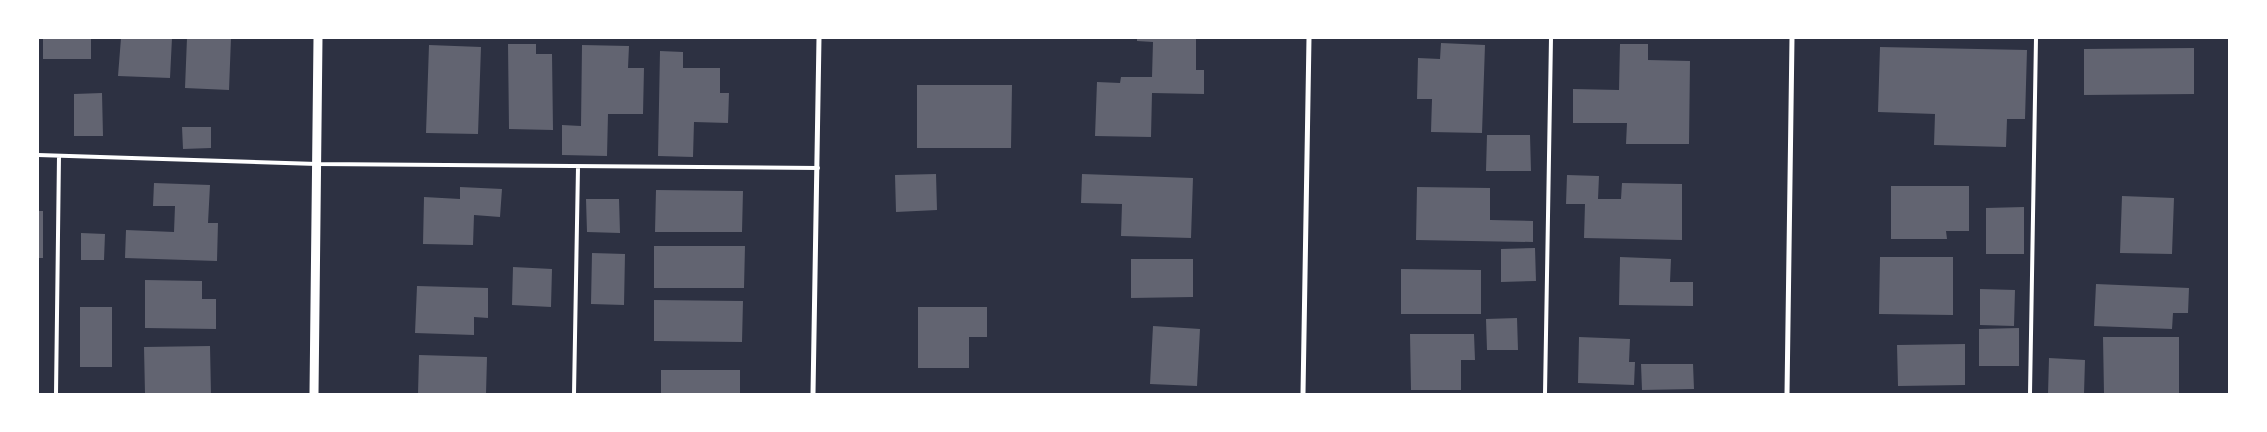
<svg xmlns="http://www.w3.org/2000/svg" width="2267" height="432" font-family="Jost,sans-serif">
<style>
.building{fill:#626471}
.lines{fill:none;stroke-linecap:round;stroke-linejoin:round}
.service{stroke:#fff;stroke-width:4}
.minor{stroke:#fff;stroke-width:5}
.tertiary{stroke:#fff;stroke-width:9}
</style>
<rect width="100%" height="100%" fill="#2d3142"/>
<!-- building -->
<path class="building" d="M 43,38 L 91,38 L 91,59 L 43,59 Z
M 121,38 L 172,38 L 170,78 L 118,76 Z
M 187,38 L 231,38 L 229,90 L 185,88 Z
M 1137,38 L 1196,38 L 1196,70 L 1204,70 L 1204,94 L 1152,93 L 1151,137 L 1095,136 L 1097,82 L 1120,83 L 1121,77 L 1152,77 L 1153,42 L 1137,41 Z
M 1441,43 L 1485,45 L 1482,133 L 1431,132 L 1432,99 L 1417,99 L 1418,58 L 1440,59 Z
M 508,44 L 536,44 L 536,54 L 552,54 L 553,130 L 509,129 Z
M 1620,44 L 1648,44 L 1648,60 L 1690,61 L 1689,144 L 1626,144 L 1627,123 L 1573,123 L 1573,89 L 1619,90 Z
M 429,45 L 481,47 L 478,134 L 426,133 Z
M 582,45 L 629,46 L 628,68 L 644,68 L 643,114 L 608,114 L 607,156 L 562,155 L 562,125 L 581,126 Z
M 1880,47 L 2027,50 L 2025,119 L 2007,119 L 2006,147 L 1934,145 L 1935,114 L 1878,112 Z
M 2194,48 L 2194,94 L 2084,95 L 2084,49 Z
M 660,51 L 683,52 L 683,68 L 720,68 L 720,93 L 729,93 L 728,123 L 694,122 L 693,157 L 658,156 Z
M 917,85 L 1012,85 L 1011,148 L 917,148 Z
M 102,93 L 103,136 L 74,136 L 74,94 Z
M 182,127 L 211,127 L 211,148 L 183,149 Z
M 1487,135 L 1530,135 L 1531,171 L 1486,171 Z
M 936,174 L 937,210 L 896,212 L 895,175 Z
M 1082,174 L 1193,178 L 1191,238 L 1121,236 L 1122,204 L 1081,203 Z
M 1567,175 L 1599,176 L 1598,199 L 1621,199 L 1622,183 L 1682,184 L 1682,240 L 1584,238 L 1585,204 L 1566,204 Z
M 154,183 L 210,185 L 208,223 L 218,223 L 217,261 L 125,258 L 126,230 L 174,232 L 175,206 L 153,206 Z
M 1891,186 L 1969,186 L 1969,231 L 1946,231 L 1947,239 L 1891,239 Z
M 460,187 L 502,189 L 500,217 L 474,215 L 473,245 L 423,244 L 424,197 L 460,199 Z
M 1417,187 L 1490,188 L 1490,220 L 1533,221 L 1533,242 L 1416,240 Z
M 656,190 L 743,191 L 742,232 L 655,232 Z
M 2122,196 L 2174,198 L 2172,254 L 2120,253 Z
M 586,199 L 619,199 L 620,233 L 587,232 Z
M 2024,207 L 2024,254 L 1986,254 L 1986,208 Z
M 38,211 L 43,211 L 43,258 L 38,258 Z
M 81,233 L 105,234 L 104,260 L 81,260 Z
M 654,246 L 745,246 L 744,288 L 654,288 Z
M 1535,248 L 1536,281 L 1501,282 L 1501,249 Z
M 592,253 L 625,254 L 624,305 L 591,304 Z
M 1620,257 L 1671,259 L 1670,282 L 1693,282 L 1693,306 L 1619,305 Z
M 1880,257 L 1953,257 L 1953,315 L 1879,314 Z
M 1131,259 L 1193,259 L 1193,297 L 1131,298 Z
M 513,267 L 552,269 L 551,307 L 512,305 Z
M 1401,269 L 1481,270 L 1481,314 L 1401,314 Z
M 145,280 L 202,281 L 202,299 L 216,299 L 216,329 L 145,328 Z
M 2096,284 L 2189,288 L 2188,313 L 2173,313 L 2172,329 L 2094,326 Z
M 417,286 L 488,288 L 488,318 L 474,317 L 474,335 L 415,333 Z
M 1980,289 L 2015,290 L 2014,326 L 1980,325 Z
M 654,300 L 743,301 L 742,342 L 654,341 Z
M 80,307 L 112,307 L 112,367 L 80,367 Z
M 918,307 L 987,307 L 987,337 L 969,337 L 969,368 L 918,368 Z
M 1517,318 L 1518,350 L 1487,350 L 1486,319 Z
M 1153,326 L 1200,329 L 1197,386 L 1150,384 Z
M 2019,328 L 2019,366 L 1979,366 L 1979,329 Z
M 1410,334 L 1474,334 L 1475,360 L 1461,360 L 1461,390 L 1411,390 Z
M 1579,337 L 1630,339 L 1629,362 L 1635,362 L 1634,385 L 1578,383 Z
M 2103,337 L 2179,337 L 2179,394 L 2104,394 Z
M 1965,344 L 1965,385 L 1898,386 L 1897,345 Z
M 210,346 L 211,394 L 145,394 L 144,347 Z
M 419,355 L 487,357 L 486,394 L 418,394 Z
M 2049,358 L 2085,360 L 2084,394 L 2048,394 Z
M 1641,364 L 1693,364 L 1694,389 L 1642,390 Z
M 661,370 L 740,370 L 740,394 L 661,394 Z"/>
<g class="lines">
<!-- service -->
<path class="service" d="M 38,155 L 317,164 L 818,168
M 56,394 L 59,156
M 574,394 L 578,167
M 1545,394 L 1551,38
M 2030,394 L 2036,38"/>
<!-- minor -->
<path class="minor" d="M 813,394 L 819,38
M 1303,394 L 1309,38
M 1787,394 L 1792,38"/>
<!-- tertiary -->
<path class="tertiary" d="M 314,394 L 318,38"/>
</g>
<!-- border -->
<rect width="2267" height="432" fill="none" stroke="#ffffff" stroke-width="78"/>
</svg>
